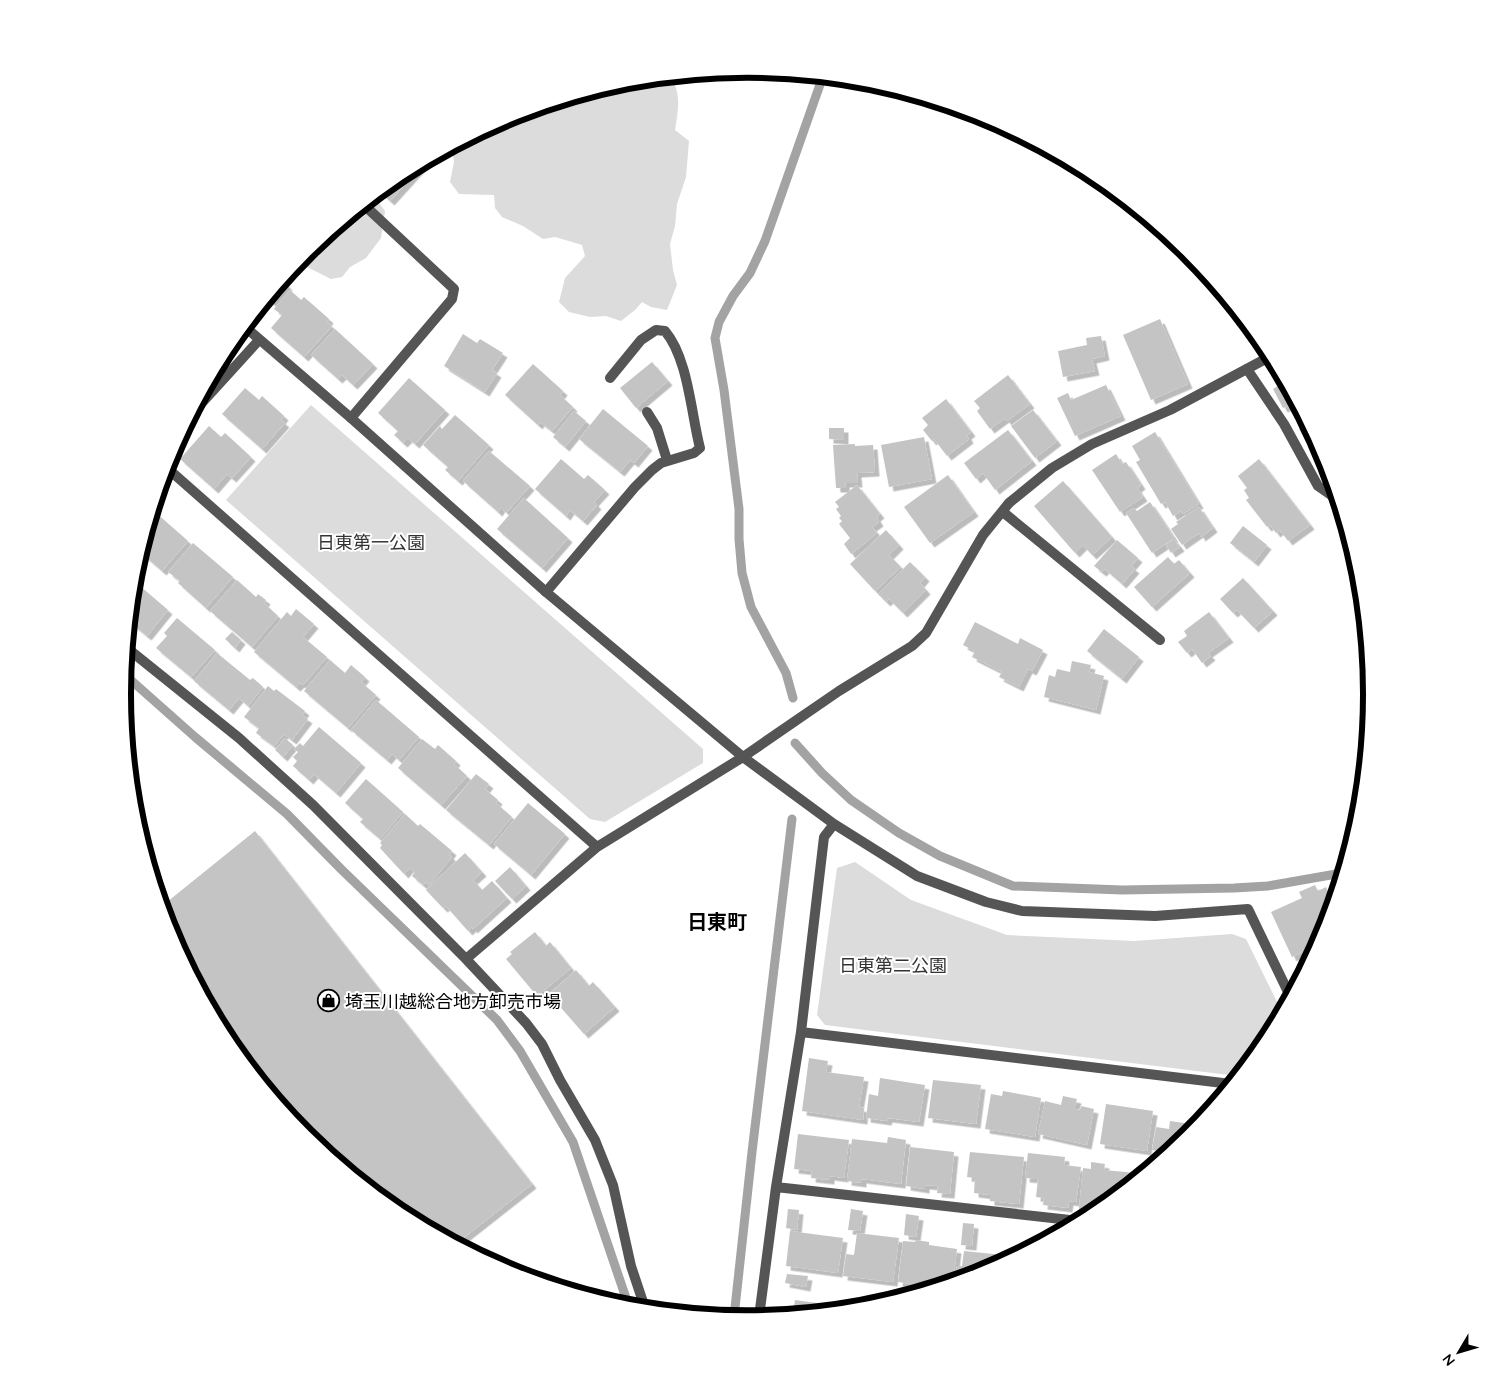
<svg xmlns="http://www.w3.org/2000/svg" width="1494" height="1387" font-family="Quicksand,'Noto Sans JP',sans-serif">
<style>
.green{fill:#dcdcdc}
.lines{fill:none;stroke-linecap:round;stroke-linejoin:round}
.stream{stroke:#a3a3a3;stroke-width:9}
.building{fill:#c4c4c4;filter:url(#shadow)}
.service{stroke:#555;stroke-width:10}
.minor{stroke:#555;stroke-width:10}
.labels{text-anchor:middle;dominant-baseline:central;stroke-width:4;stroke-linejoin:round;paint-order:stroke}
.park-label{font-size:18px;fill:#333;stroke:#fff}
.poi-label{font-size:18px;fill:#000;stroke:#fff;text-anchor:start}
.quarter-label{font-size:20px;font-weight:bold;fill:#000;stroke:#fff}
.rim{fill:none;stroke:#000;stroke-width:6}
</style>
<defs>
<filter id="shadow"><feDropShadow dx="4.5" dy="4.5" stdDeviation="0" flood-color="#0004"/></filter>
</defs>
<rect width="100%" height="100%" fill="#fff"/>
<!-- green -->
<path class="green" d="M 670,76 C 682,93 678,111 675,130 L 689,141 L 686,177 L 677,204 L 675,226 L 670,244 L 673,270 L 677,285 L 667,310 L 651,307 L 642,302 L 635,310 L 621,321 L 606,316 L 590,317 L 569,312 L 559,302 L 565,278 L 585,256 L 582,245 L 555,237 L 543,239 L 523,226 L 502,217 L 495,208 L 494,195 L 459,194 L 450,182 L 454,162 L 452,149 L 454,145 L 508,116 L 625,81 Z
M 374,196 L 385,211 L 381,238 L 366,258 L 350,267 L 342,277 L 331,279 L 297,262 L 305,252 Z
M 311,405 L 703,749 L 703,763 L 605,822 L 590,819 L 226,500 Z
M 855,862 L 911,900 L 1007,935 L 1134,941 L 1232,934 L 1246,939 L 1282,1012 L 1266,1041 L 1237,1076 L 825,1025 L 817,1015 L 837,868 Z"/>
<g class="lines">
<!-- stream -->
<path class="stream" d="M 124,674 L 195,737 L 287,814 L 341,869 L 497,1020 L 520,1051 L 573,1142 L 629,1307
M 793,698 L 786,673 L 751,607 L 742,573 L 739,539 L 739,509 L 724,390 L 715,338 L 719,322 L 733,296 L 750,273 L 765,241 L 823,76
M 795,743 L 822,773 L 851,800 L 899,833 L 940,856 L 1013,886 L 1122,890 L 1234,888 L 1268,886 L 1342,873
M 734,1317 L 752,1152 L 792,819"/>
</g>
<!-- building -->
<path class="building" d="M 428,159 L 390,201 L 379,191 L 400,174 Z
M 282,280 L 288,286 L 273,304 L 267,298 Z
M 290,290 L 301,300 L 304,297 L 329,319 L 327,322 L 332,326 L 304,357 L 271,328 L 282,315 L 274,309 Z
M 1160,319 L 1188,384 L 1151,400 L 1123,335 Z
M 335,329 L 373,364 L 353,385 L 342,375 L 338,379 L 311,355 Z
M 463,334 L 477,343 L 480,339 L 503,353 L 492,370 L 497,373 L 485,392 L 444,366 Z
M 1101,336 L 1105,356 L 1092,359 L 1095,371 L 1063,377 L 1058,351 L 1087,345 L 1086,338 Z
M 652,362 L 668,381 L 636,408 L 620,388 Z
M 533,364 L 563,391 L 560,395 L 573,407 L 552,431 L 540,422 L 538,425 L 505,395 Z
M 1279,370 L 1301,411 L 1297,413 L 1296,411 L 1292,413 L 1288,406 L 1283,408 L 1273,389 L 1278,386 L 1272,373 Z
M 1008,375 L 1030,404 L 1007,421 L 1005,418 L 990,429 L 977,411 L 980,408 L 974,401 Z
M 409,378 L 445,410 L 415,444 L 408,438 L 403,443 L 394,435 L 398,431 L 378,413 Z
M 1106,385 L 1121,416 L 1075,436 L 1057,398 L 1068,393 L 1071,400 Z
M 245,388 L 259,400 L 262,396 L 284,416 L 281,420 L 285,423 L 262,449 L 222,414 Z
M 946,399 L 971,432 L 967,435 L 969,439 L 947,456 L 934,439 L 932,441 L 923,430 L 928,425 L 922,418 Z
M 603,409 L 648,446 L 634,463 L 630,460 L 620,472 L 579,439 Z
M 1033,410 L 1057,441 L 1035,458 L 1011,426 Z
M 574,411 L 586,421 L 565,447 L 553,437 Z
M 455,415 L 489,445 L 458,481 L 445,470 L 448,467 L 423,445 L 440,426 L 442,429 Z
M 1304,417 L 1324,454 L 1316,459 L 1299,429 L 1304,425 L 1301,419 Z
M 209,426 L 221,437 L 225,433 L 251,457 L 232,478 L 227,474 L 214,489 L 180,459 Z
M 829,428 L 844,428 L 844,440 L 829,439 Z
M 1008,430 L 1032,461 L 995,490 L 983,473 L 976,479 L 964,463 Z
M 1155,432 L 1199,504 L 1183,514 L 1181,511 L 1173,516 L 1165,502 L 1161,504 L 1136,462 L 1140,460 L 1132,446 Z
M 924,437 L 932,479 L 889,487 L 881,445 Z
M 855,444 L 855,446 L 873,445 L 875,472 L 857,473 L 858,483 L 845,483 L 846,488 L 836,488 L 833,445 Z
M 489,451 L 530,486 L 506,513 L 501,507 L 498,512 L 463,481 Z
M 1116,454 L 1122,464 L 1126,462 L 1141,485 L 1137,488 L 1143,497 L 1120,512 L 1092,470 Z
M 561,459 L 584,479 L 588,475 L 605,490 L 594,502 L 597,505 L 583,521 L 570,510 L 566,516 L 535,489 Z
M 1259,459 L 1310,525 L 1288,541 L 1280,530 L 1276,533 L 1270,525 L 1267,527 L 1246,500 L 1249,498 L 1244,490 L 1247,488 L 1238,476 Z
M 948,475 L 974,512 L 930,543 L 904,507 Z
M 1063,481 L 1112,537 L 1092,555 L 1083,545 L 1075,553 L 1034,506 Z
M 857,485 L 880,514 L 876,517 L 879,522 L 872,527 L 877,533 L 851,554 L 844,544 L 850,538 L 839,524 L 842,521 L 839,518 L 841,516 L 836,509 L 839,507 L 835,502 Z
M 524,498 L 568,538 L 542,568 L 497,529 Z
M 1150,502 L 1174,538 L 1152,553 L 1126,513 L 1134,508 L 1137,511 Z
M 1199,507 L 1213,528 L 1201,537 L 1199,533 L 1182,545 L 1171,529 L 1178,524 L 1176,522 Z
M 155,512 L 188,541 L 162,571 L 140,552 L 151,518 Z
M 1243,526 L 1267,545 L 1254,562 L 1230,543 Z
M 886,530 L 899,545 L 889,555 L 901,567 L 875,591 L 850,564 Z
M 1174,539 L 1180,547 L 1171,553 L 1166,545 Z
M 1117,540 L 1138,558 L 1131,566 L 1135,569 L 1122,584 L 1105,569 L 1102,572 L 1094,566 Z
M 193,543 L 233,577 L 206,608 L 178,583 L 180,581 L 168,572 Z
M 1168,557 L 1174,564 L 1179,560 L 1190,573 L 1152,607 L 1134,587 Z
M 910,562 L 925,577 L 920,583 L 926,590 L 903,613 L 889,599 L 886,602 L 878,594 Z
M 1243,578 L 1273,611 L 1254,628 L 1237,610 L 1233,613 L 1220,599 Z
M 133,580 L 168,610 L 147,636 L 132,624 L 129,627 Z
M 237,580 L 256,597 L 258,594 L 266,600 L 264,603 L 278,616 L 252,647 L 210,611 Z
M 296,609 L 314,624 L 303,637 L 327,657 L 303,685 L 300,683 L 296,687 L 254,652 L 287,612 L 291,616 Z
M 1209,612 L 1229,638 L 1208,653 L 1211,656 L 1202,663 L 1192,649 L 1187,653 L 1178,642 L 1187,636 L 1184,631 Z
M 177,618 L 215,650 L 191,677 L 156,648 L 167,636 L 164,633 Z
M 975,622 L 1018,644 L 1020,638 L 1043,650 L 1032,671 L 1028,669 L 1019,687 L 999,677 L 1002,672 L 972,657 L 975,651 L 963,645 Z
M 1104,629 L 1139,657 L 1122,679 L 1087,651 Z
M 232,632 L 241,640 L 235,648 L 225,639 Z
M 217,653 L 250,680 L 253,678 L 263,687 L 248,706 L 239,698 L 229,710 L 194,681 Z
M 330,660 L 345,673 L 351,665 L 365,677 L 361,682 L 376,695 L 348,728 L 304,691 Z
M 1072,661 L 1091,665 L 1089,672 L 1104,676 L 1096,710 L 1044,697 L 1049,675 L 1055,677 L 1057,669 L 1070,672 Z
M 268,686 L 274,691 L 276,689 L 305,711 L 302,715 L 308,719 L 292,740 L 284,734 L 274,746 L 256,733 L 259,728 L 244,717 Z
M 376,700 L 419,737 L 399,760 L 392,754 L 387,760 L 351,730 Z
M 319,727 L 361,763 L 336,793 L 314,774 L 309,780 L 293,766 L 297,761 L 293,757 L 298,752 L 294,749 L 300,743 L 303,746 Z
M 285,738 L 293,745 L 283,757 L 275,750 Z
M 422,739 L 435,749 L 438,745 L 456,761 L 454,764 L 467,776 L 441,805 L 398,768 Z
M 476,774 L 489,784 L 485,789 L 498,800 L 496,803 L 512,817 L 489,845 L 446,810 Z
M 366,779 L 403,812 L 380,839 L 360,822 L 363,819 L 345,803 Z
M 528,803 L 565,834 L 531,875 L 494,844 Z
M 405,814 L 418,826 L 420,824 L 452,851 L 449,855 L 452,857 L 429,885 L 425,882 L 423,885 L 412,876 L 415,872 L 409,868 L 404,874 L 380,848 L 382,845 L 380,843 Z
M 255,831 L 532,1184 L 457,1243 L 400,1213 L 305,1135 L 227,1040 L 170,932 L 162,906 Z
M 465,853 L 482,872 L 473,880 L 482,890 L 492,881 L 507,898 L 473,929 L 472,927 L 468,931 L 446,906 L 443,908 L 426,890 Z
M 510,867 L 526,886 L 512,899 L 495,881 Z
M 1315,885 L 1318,891 L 1326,887 L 1333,903 L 1324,933 L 1317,945 L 1292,957 L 1271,912 L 1302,898 L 1299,892 Z
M 535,932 L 546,946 L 550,942 L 571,968 L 537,996 L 506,959 L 512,954 L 510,952 Z
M 576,970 L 589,986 L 593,982 L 615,1007 L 584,1034 L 549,994 Z
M 809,1058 L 828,1061 L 826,1072 L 864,1077 L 859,1107 L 864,1108 L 863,1120 L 802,1111 Z
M 880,1078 L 925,1085 L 919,1122 L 888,1118 L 887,1121 L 866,1118 L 869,1094 L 878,1096 Z
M 933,1080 L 981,1085 L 976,1124 L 928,1118 Z
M 1003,1091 L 1041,1098 L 1035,1137 L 985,1129 L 991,1094 L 1002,1096 Z
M 1063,1096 L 1077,1099 L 1074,1109 L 1080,1110 L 1081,1106 L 1094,1109 L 1087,1145 L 1038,1134 L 1045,1101 L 1061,1105 Z
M 1106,1104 L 1153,1111 L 1147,1151 L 1100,1144 Z
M 1170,1121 L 1197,1125 L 1189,1135 L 1168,1153 L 1152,1150 L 1156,1127 L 1169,1129 Z
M 798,1134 L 849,1140 L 844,1178 L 830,1176 L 830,1180 L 811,1178 L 812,1171 L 794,1169 Z
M 888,1137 L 906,1140 L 901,1184 L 862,1179 L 862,1183 L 847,1181 L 852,1139 L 887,1143 Z
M 910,1147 L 954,1152 L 950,1194 L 937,1193 L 938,1186 L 925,1185 L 925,1189 L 906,1186 Z
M 970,1152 L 1024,1157 L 1019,1204 L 990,1201 L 990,1195 L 974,1193 L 975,1178 L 967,1177 Z
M 1028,1153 L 1065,1157 L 1064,1165 L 1081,1167 L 1076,1202 L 1069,1201 L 1068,1208 L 1043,1205 L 1044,1198 L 1036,1197 L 1038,1179 L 1025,1178 Z
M 1091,1162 L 1105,1164 L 1104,1170 L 1136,1173 L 1136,1179 L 1096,1211 L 1079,1209 L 1083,1168 L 1091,1169 Z
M 788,1209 L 799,1210 L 797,1230 L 786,1228 Z
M 851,1209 L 863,1211 L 860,1231 L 848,1230 Z
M 906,1214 L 919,1216 L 916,1237 L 904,1235 Z
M 963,1223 L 974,1224 L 972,1246 L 961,1245 Z
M 790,1231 L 843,1238 L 838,1273 L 786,1266 Z
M 857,1233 L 899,1238 L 893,1282 L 843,1276 L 846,1254 L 854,1255 Z
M 916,1240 L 929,1242 L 929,1245 L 957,1249 L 953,1281 L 934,1287 L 898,1282 L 903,1241 L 915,1242 Z
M 964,1251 L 1013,1256 L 986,1271 L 956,1280 L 957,1266 L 962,1266 Z
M 787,1274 L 808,1276 L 806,1287 L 785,1283 Z
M 795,1300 L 832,1305 L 832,1310 L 793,1314 Z
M 845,1301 L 874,1305 L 844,1309 Z"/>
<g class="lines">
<!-- service -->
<path class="service" d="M 1247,369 L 1284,424 L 1318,486 L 1338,500
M 647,412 L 657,428 L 667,460
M 351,418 L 452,299 L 454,289 L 363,204
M 1003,512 L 1160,640
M 546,592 L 635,487 L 652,470 L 661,463 L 694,453 L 700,448 C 691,413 688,358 665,331 L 656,330 L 641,340 L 610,378"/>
<!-- minor -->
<path class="minor" d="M 244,326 L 351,418 L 546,592 L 743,757 L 834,824 L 917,876 L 986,902 L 1022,911 L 1155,916 L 1248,909 L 1290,996
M 190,416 L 259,340
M 166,467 L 597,847
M 127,648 L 239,738 L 313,805 L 466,959 L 526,1023 L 542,1044 L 560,1080 L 595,1140 L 613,1185 L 631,1266 L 645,1308
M 466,959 L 597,847 L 743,757 L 839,691 L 912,646 L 926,633 L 983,535 L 1009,503 L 1052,468 L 1092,444 L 1170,410 L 1271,356
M 801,1032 L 1231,1084
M 776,1187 L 1079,1221
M 759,1317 L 776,1187 L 801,1032 L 824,837 L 834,824"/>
</g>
<!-- icons -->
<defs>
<symbol id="shop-ring" viewBox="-11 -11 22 22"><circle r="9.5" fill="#fff" stroke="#000" stroke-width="1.5"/><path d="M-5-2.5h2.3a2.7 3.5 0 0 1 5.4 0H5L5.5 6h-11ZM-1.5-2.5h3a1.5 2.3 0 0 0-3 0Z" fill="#000"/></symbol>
</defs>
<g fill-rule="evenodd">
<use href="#shop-ring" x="316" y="988" width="25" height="25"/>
</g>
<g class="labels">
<!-- park labels -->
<g class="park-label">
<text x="371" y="542">日東第一公園</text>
<text x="893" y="965">日東第二公園</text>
</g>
<!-- poi labels -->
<g class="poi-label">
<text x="345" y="1001">埼玉川越総合地方卸売市場</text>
</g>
<!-- quarter labels -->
<g class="quarter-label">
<text x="717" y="921">日東町</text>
</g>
</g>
<!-- crop -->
<path d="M0 0H1494V1387H0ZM131 694a616 616 0 1 1 1232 0a616 616 0 1 1-1232 0Z" fill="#fff" fill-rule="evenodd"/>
<path class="rim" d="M131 694a616 616 0 1 1 1232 0a616 616 0 1 1-1232 0Z"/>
<!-- north arrow -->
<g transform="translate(1459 1352) rotate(232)" stroke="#ffffff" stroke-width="4" paint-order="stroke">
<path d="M0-4L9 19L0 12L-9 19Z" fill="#000000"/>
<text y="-8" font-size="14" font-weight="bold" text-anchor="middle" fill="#000000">N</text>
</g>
</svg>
